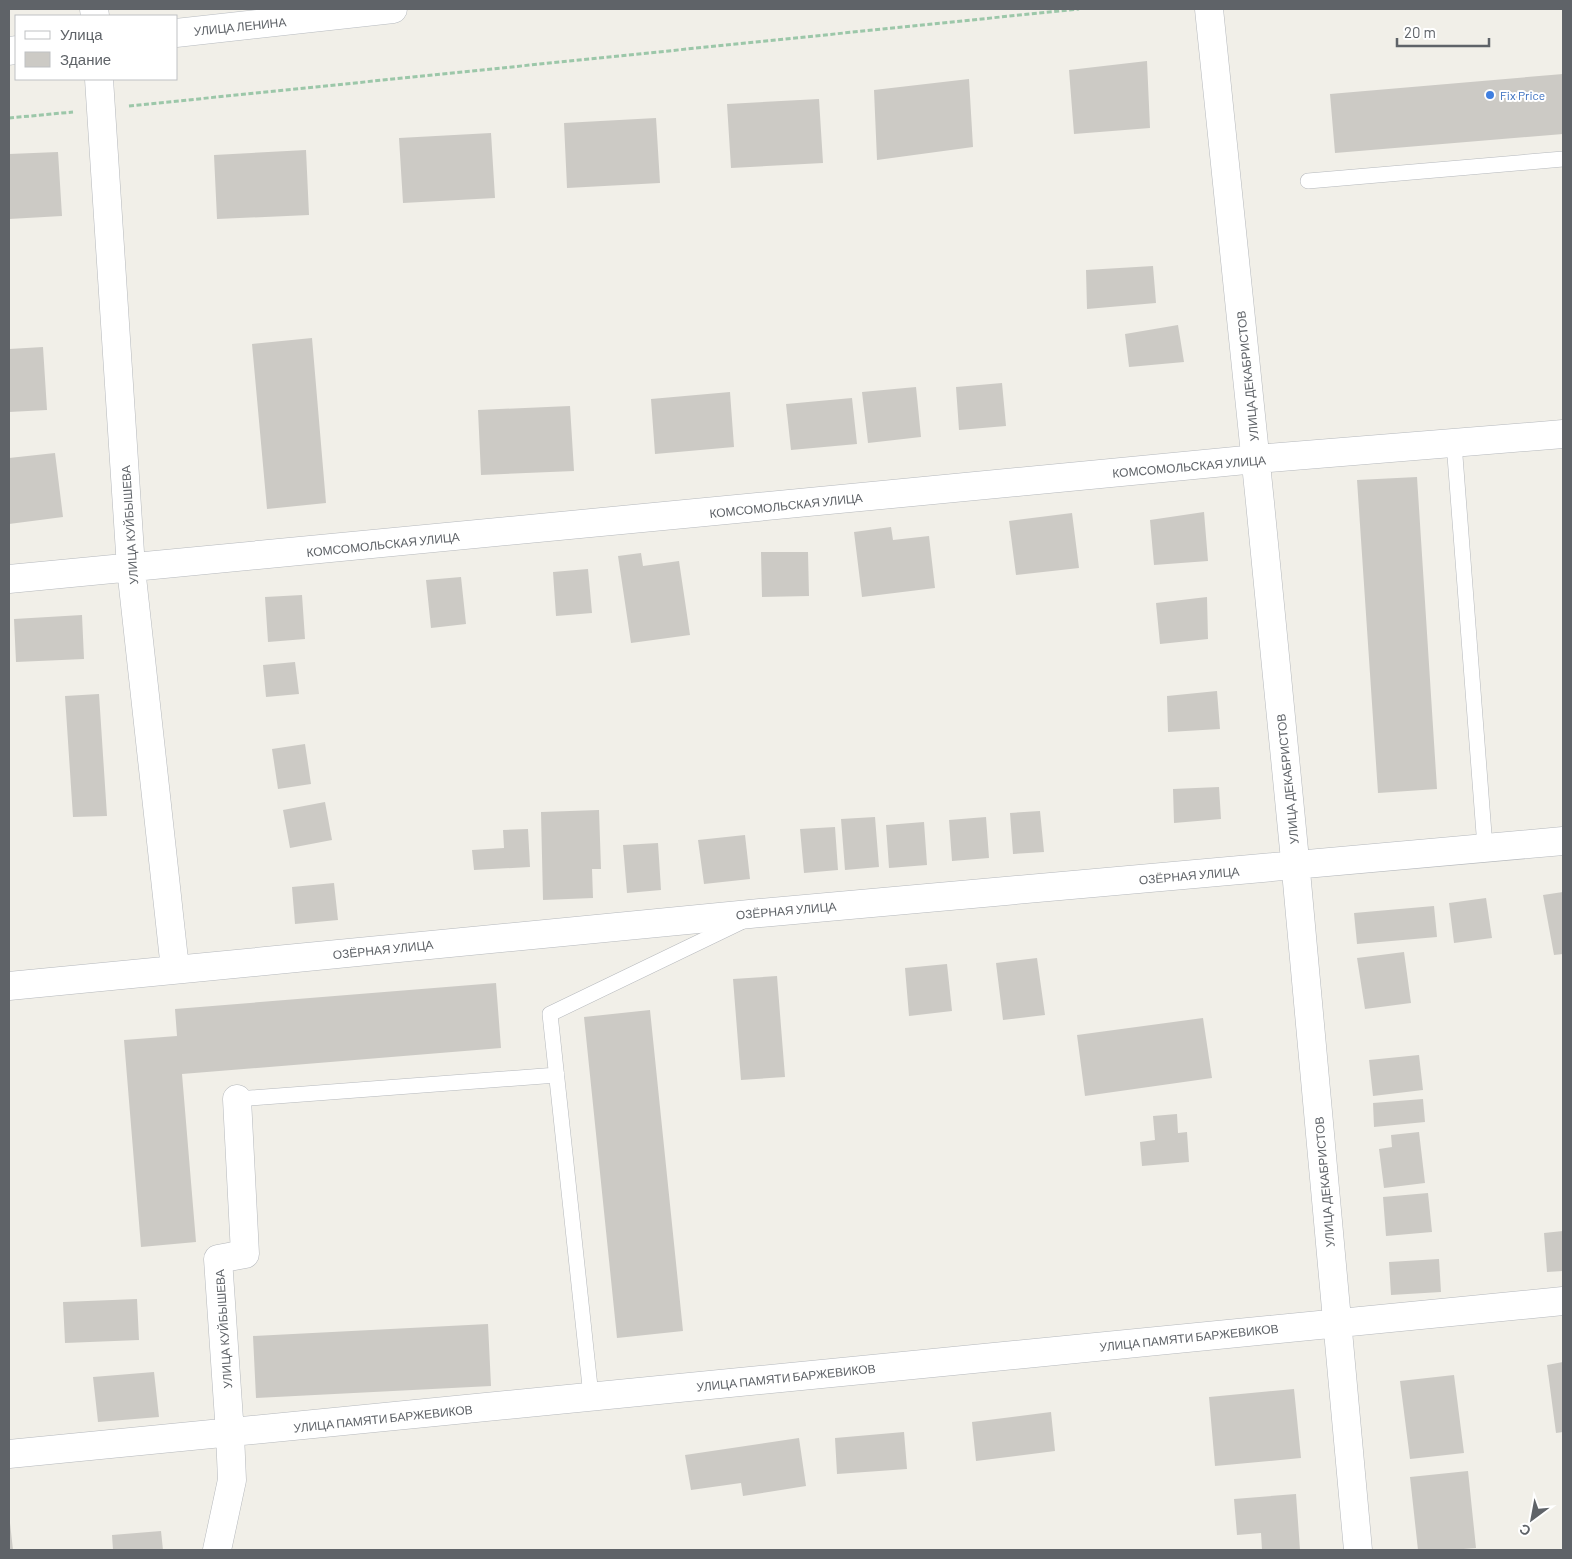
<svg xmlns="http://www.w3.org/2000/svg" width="1572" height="1559" font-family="Barlow,sans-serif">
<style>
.building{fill:#cccac5}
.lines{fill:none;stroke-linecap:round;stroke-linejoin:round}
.service-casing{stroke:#b5b8bc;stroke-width:16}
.minor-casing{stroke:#b5b8bc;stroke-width:29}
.secondary-casing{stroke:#b6babf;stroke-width:29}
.path{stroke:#9cc7a9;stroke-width:3;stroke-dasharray:5 2.5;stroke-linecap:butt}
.service{stroke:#fff;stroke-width:15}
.minor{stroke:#fff;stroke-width:28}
.secondary{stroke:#fff;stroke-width:28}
.shop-dot{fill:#3f7fe0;stroke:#fff;stroke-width:2}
.labels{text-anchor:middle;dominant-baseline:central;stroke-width:4;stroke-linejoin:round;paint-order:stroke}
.street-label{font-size:12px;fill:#5f6368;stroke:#fff}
.shop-label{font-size:12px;fill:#366cbe;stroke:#fff;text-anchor:start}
</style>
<rect width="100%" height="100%" fill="#f1efe8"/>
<!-- building -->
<path class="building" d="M 1147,61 L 1150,128 L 1074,134 L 1069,70 Z
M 1563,74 L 1563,134 L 1335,153 L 1330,94 Z
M 969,79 L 973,147 L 877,160 L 874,90 Z
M 819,99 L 823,163 L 731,168 L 727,104 Z
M 656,118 L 660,183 L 567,188 L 564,123 Z
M 491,133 L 495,198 L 403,203 L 399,138 Z
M 306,150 L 309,215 L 217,219 L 214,155 Z
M 58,152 L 62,216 L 9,219 L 9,154 Z
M 1153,266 L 1156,303 L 1087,309 L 1086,270 Z
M 1178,325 L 1184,362 L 1129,367 L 1125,334 Z
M 312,338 L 326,503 L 267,509 L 252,344 Z
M 43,347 L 47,410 L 9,412 L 9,349 Z
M 1002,383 L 1006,426 L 959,430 L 956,387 Z
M 916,387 L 921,437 L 868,443 L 862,392 Z
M 730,392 L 734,447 L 655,454 L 651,399 Z
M 852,398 L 857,444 L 791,450 L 786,404 Z
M 570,406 L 574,471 L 481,475 L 478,410 Z
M 55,453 L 63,517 L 9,524 L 9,458 Z
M 1417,477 L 1437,789 L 1378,793 L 1357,480 Z
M 1204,512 L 1208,561 L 1154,565 L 1150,520 Z
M 1072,513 L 1079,568 L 1016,575 L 1009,521 Z
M 891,527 L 893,540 L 929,536 L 935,588 L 862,597 L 854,532 Z
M 761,552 L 808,552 L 809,596 L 762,597 Z
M 641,553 L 643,566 L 679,561 L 690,635 L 631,643 L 618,556 Z
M 588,569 L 592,613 L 556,616 L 553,572 Z
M 461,577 L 466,624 L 431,628 L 426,580 Z
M 302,595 L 305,639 L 268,642 L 265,597 Z
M 1207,597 L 1208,639 L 1160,644 L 1156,603 Z
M 82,615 L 84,659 L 16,662 L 14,619 Z
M 295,662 L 299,694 L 266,697 L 263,665 Z
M 1217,691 L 1220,729 L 1168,732 L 1167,696 Z
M 99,694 L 107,816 L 73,817 L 65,696 Z
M 305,744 L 311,784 L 278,789 L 272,749 Z
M 1219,787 L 1221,819 L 1174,823 L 1173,789 Z
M 325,802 L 332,840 L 290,848 L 283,810 Z
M 599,810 L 601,869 L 592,869 L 593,898 L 543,900 L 541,812 Z
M 1040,811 L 1044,852 L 1013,854 L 1010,813 Z
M 875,817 L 879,867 L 845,870 L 841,819 Z
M 986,817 L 989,858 L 952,861 L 949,820 Z
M 924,822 L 927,865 L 889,868 L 886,825 Z
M 835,827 L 838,870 L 804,873 L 800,829 Z
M 528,829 L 530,867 L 474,870 L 472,850 L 504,848 L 503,830 Z
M 745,835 L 750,879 L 704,884 L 698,840 Z
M 658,843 L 661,890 L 627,893 L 623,845 Z
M 334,883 L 338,920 L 295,924 L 292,887 Z
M 1563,892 L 1563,954 L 1554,955 L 1543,895 Z
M 1486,898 L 1492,938 L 1454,943 L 1449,903 Z
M 1434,906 L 1437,937 L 1357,944 L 1354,913 Z
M 1404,952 L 1411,1003 L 1365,1009 L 1357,958 Z
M 1037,958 L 1045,1015 L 1003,1020 L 996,963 Z
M 947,964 L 952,1011 L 909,1016 L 905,968 Z
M 777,976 L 785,1077 L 741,1080 L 733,979 Z
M 496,983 L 501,1048 L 182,1074 L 196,1242 L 141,1247 L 124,1040 L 177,1036 L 175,1009 Z
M 650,1010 L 683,1331 L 617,1338 L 584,1017 Z
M 1203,1018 L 1212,1078 L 1085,1096 L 1077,1035 Z
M 1419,1055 L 1423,1090 L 1373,1096 L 1369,1060 Z
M 1423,1099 L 1425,1122 L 1374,1127 L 1373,1103 Z
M 1177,1114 L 1178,1133 L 1187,1132 L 1189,1162 L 1142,1166 L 1140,1142 L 1155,1140 L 1153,1116 Z
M 1419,1132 L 1425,1183 L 1384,1188 L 1379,1149 L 1392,1147 L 1391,1135 Z
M 1428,1193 L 1432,1232 L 1386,1236 L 1383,1197 Z
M 1563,1231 L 1563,1271 L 1547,1272 L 1544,1233 Z
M 1439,1259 L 1441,1292 L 1391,1295 L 1389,1262 Z
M 137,1299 L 139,1340 L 65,1343 L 63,1302 Z
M 488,1324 L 491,1386 L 256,1398 L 253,1336 Z
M 1563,1362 L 1563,1432 L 1556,1433 L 1547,1365 Z
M 154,1372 L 159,1417 L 98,1422 L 93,1377 Z
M 1454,1375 L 1464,1453 L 1410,1459 L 1400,1381 Z
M 1294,1389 L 1301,1458 L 1215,1466 L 1209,1397 Z
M 1051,1412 L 1055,1451 L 976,1461 L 972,1422 Z
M 904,1432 L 907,1469 L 837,1474 L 835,1438 Z
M 799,1438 L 806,1486 L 743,1496 L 741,1483 L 691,1490 L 685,1455 Z
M 1468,1471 L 1476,1548 L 1451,1550 L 1418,1550 L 1410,1477 Z
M 1296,1494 L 1300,1550 L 1262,1550 L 1261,1533 L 1237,1535 L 1234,1499 Z
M 9,1523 L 10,1523 L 13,1550 L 9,1550 Z
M 161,1531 L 163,1550 L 113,1550 L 112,1535 Z"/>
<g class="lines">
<defs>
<path id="service" d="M 1308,181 L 1563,159
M 1454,443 L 1485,847
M 237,1099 L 557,1075
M 591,1396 L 550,1014 L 741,922"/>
<path id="minor" d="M 94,9 L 95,16
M 1209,9 C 1239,293 1268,576 1295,860 C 1317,1090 1336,1320 1358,1550
M 99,79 L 131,568 L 175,969
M 9,579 L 1256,459 L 1563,434
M 9,986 L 760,913 L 1563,841
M 9,1454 C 527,1406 1045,1349 1563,1301
M 217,1550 L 232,1480 L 230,1434 L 218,1259 L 245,1254 L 237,1099"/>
<path id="secondary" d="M 176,33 L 393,9
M 9,51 L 16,50"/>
</defs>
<!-- service casing -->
<use href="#service" class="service-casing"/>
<!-- minor casing -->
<use href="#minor" class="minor-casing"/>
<!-- secondary casing -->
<use href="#secondary" class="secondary-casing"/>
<!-- path -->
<path class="path" d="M 129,106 L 1079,9
M 9,118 L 73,112"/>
<!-- service -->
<use href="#service" class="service"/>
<!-- minor -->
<use href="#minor" class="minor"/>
<!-- secondary -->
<use href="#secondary" class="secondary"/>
</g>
<!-- markers -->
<circle class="shop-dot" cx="1490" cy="95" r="5"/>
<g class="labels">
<!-- street labels -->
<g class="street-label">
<text transform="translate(240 26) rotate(-6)">УЛИЦА ЛЕНИНА</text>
<text transform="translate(1247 376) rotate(-96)">УЛИЦА ДЕКАБРИСТОВ</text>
<text transform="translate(1189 466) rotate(-5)">КОМСОМОЛЬСКАЯ УЛИЦА</text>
<text transform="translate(786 505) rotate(-6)">КОМСОМОЛЬСКАЯ УЛИЦА</text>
<text transform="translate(129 525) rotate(-94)">УЛИЦА КУЙБЫШЕВА</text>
<text transform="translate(383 544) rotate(-6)">КОМСОМОЛЬСКАЯ УЛИЦА</text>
<text transform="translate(1287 779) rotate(-96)">УЛИЦА ДЕКАБРИСТОВ</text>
<text transform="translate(1189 875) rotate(-5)">ОЗЁРНАЯ УЛИЦА</text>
<text transform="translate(786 910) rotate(-5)">ОЗЁРНАЯ УЛИЦА</text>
<text transform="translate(383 949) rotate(-6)">ОЗЁРНАЯ УЛИЦА</text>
<text transform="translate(1324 1182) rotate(-95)">УЛИЦА ДЕКАБРИСТОВ</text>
<text transform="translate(223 1329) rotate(-94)">УЛИЦА КУЙБЫШЕВА</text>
<text transform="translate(1189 1337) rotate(-6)">УЛИЦА ПАМЯТИ БАРЖЕВИКОВ</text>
<text transform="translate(786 1377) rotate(-6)">УЛИЦА ПАМЯТИ БАРЖЕВИКОВ</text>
<text transform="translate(383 1418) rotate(-6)">УЛИЦА ПАМЯТИ БАРЖЕВИКОВ</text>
</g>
<!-- shop labels -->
<g class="shop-label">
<text x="1500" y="95">Fix Price</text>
</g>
</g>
<!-- border -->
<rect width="1572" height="1559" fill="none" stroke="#5f6368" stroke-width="20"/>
<!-- legend -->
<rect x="15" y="15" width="162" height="65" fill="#ffffff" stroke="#bfc1c3"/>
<rect x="25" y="31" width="25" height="8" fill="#ffffff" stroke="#bfc1c3"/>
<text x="60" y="40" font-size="15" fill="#5f6368">Улица</text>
<rect x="25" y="52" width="25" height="15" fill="#cccac5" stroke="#bfc1c3"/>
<text x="60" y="65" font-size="15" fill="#5f6368">Здание</text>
<!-- north arrow -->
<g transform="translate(1532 1519) rotate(212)" stroke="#ffffff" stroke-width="4" paint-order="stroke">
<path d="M0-4L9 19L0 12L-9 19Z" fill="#5f6368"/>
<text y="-8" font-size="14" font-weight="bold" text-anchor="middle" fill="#5f6368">С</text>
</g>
<!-- scale -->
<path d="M1397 38v8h92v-8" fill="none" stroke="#5f6368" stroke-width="2.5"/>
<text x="1404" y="38" font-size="15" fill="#5f6368" stroke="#ffffff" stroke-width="4" paint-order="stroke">20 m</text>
</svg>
